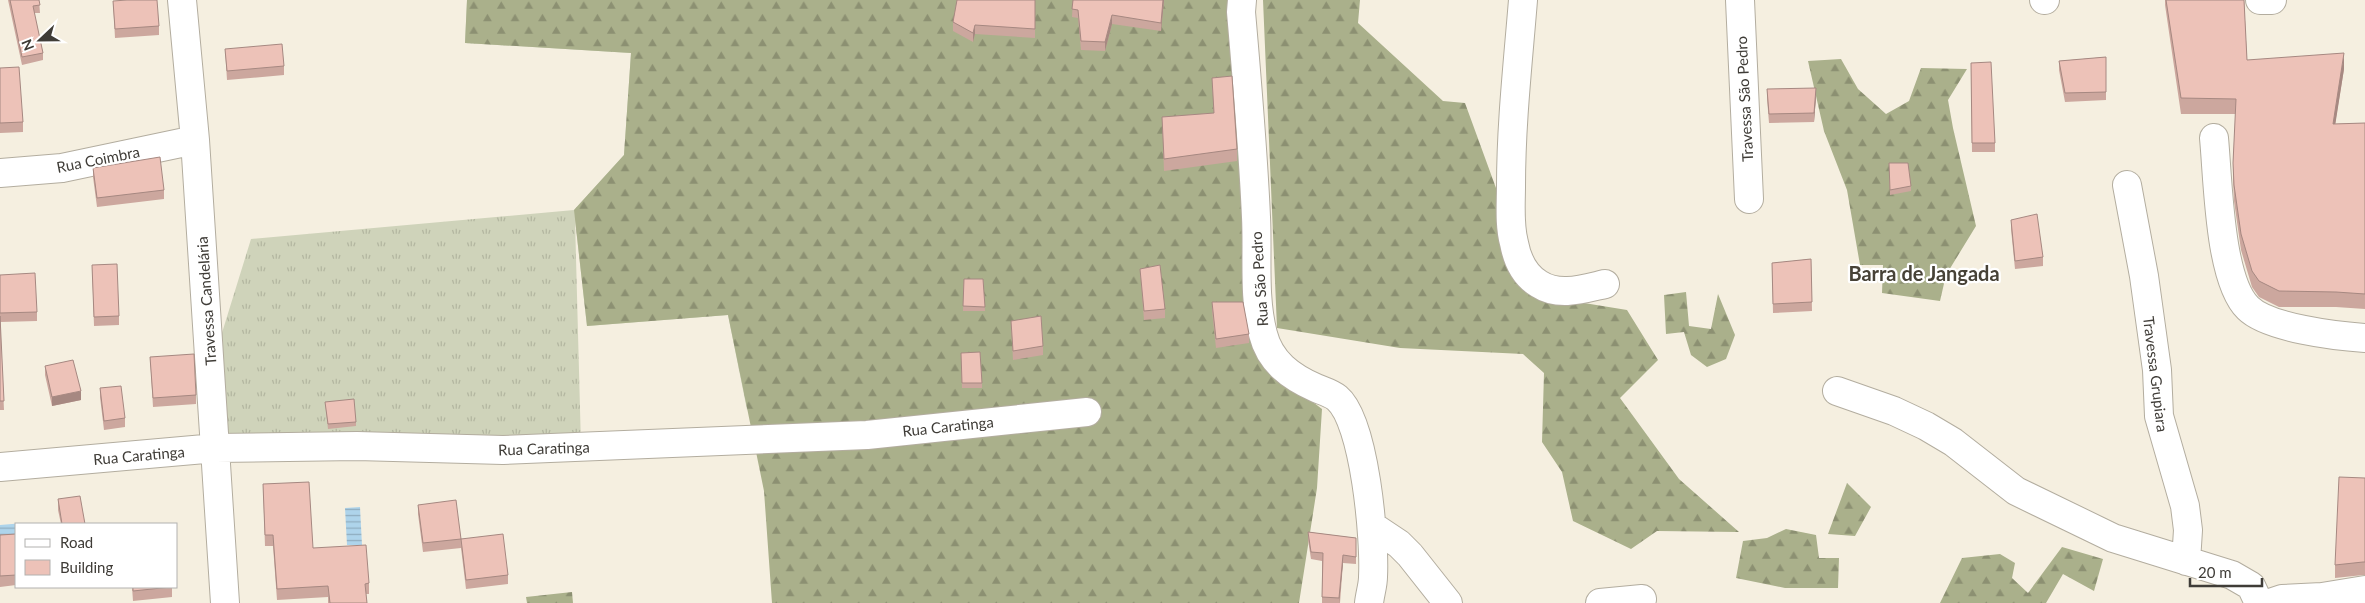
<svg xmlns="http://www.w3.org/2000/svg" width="2365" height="603" font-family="Lato,sans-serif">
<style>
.grass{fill:url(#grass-tufts)}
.forest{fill:url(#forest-firs)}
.water{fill:url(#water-rules)}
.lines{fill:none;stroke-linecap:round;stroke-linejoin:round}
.minor-casing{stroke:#b3ad9f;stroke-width:30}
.minor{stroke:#fff;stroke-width:28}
.wall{fill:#cca79e}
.shaded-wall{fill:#a68881}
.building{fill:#edc2b8;stroke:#a68881}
.labels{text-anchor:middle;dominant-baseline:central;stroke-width:4.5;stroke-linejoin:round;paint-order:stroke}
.street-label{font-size:15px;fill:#3f3c37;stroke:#fff}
.district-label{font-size:20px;font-weight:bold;fill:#474237;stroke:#fff}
</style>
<defs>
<pattern id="grass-tufts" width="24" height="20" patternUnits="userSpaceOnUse" patternTransform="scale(1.25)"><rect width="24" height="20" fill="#cfd3ba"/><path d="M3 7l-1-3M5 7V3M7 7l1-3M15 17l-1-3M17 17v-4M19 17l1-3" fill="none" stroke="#b3b6a0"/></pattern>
<pattern id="forest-firs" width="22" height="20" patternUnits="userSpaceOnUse" patternTransform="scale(1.25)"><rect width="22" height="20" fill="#aab08b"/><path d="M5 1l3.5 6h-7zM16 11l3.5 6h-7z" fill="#8c9072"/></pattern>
<pattern id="water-rules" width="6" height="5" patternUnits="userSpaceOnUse" patternTransform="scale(1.25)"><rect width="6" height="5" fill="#aed4eb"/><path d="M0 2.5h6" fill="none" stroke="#8fadbf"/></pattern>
</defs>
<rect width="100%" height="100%" fill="#f5efe0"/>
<!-- grass -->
<path class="grass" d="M 467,0 L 1215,0 L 747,410 L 728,315 L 587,326 L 575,220 L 581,446 L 227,435 L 221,336 L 251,239 L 574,210 L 624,155 L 631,53 L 465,43 Z"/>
<!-- forest -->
<path class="forest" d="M 467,0 L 1237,0 L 1264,365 L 1322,409 L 1317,488 L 1299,603 L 772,603 L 764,491 L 728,315 L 587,326 L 574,210 L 624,155 L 631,53 L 465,43 Z
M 1263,0 L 1360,0 L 1358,23 L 1443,101 L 1465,103 L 1535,295 L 1627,310 L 1658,360 L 1620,398 L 1679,479 L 1739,532 L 1657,531 L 1631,549 L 1573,521 L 1562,472 L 1542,442 L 1544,373 L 1523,354 L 1400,348 L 1277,328 Z
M 1841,59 L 1858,89 L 1886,114 L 1909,101 L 1921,68 L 1967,69 L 1948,100 L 1953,128 L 1976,226 L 1946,275 L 1940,301 L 1882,293 L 1883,265 L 1860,265 L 1847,190 L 1824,131 L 1808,61 Z
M 1686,292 L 1689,326 L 1711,329 L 1718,294 L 1735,335 L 1726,359 L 1707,367 L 1691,355 L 1684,332 L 1666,334 L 1664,295 Z
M 1847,483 L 1871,507 L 1855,536 L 1828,534 Z
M 1786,529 L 1816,535 L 1819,558 L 1839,558 L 1838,588 L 1785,588 L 1736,578 L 1743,541 L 1767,538 Z
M 2062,547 L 2103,559 L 2094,591 L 2063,574 L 2046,603 L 1940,603 L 1962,558 L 2000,554 L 2015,563 L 2012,578 L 2028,593 Z
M 572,592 L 573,603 L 527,603 L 526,597 Z"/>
<!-- water -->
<path class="water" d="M 360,507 L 362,545 L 347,545 L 345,508 Z
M 24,523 L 16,524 L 16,539 L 0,540 L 0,525 Z"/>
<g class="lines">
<defs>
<path id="minor" d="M 182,0 L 195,140 L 225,603
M 1242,0 L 1241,12 C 1247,80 1253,149 1256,217 C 1258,255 1253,296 1263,334 C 1270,362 1291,377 1316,388 C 1323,391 1331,393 1337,398 C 1365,421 1375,540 1373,577 C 1373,585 1370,594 1369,603
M 1523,0 C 1518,62 1511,124 1511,186 C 1511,204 1509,225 1514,243 C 1517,259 1524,275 1539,284 C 1559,297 1583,289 1605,284
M 1740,0 L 1749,199
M 2044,0 L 2045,0
M 2260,0 L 2272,0
M 2214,138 C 2218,179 2219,280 2248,308 C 2268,328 2336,336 2365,338
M 0,173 L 62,168 L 195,140
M 2127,185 L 2144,276 L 2157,370 L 2159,416 L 2185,506 L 2188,530 L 2186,561
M 1837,391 L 1894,411 L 1926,426 L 1953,442 L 2016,491 L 2113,538 L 2232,575 L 2251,586 L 2259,603
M 0,467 L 216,448 L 357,446 L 503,450 L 867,435 L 1087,412
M 1372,526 L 1399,544 L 1410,555 L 1448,603
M 1600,603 L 1642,599
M 2270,603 L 2282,599 L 2322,597 L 2365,590"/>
</defs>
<!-- minor casing -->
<use href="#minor" class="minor-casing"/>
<!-- minor -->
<use href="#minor" class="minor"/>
</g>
<!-- wall -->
<path class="wall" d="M 8,0 L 39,0 L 40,13 L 34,13 L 43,53 L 43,60 L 22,65 Z
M 1035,0 L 1035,38 L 975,34 L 973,42 L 953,31 L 953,22 Z
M 1073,0 L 1164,0 L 1161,31 L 1112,24 L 1105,51 L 1081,50 L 1078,18 L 1072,17 Z
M 2165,0 L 2244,0 L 2247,60 L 2344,69 L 2335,124 L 2365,123 L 2365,309 L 2336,307 L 2279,307 L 2259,297 L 2252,287 L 2241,250 L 2234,201 L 2233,179 L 2233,163 L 2236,114 L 2181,114 L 2165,5 Z
M 113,1 L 159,26 L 159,35 L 115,38 Z
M 225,49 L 284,66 L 284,75 L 227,80 Z
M 2106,57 L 2106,100 L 2065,102 L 2059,70 L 2059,61 Z
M 1971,63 L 1995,143 L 1995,152 L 1972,152 Z
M 0,68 L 23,122 L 23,132 L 0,133 Z
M 1212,78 L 1237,149 L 1237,161 L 1164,171 L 1162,117 L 1214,113 Z
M 1767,89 L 1816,97 L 1814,122 L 1769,123 L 1767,98 Z
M 1889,163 L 1911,186 L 1911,191 L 1890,195 Z
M 93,168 L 164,190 L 164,199 L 97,207 L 93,177 Z
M 2011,220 L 2043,257 L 2043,266 L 2015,269 L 2011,229 Z
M 1811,259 L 1812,311 L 1773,313 L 1772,263 Z
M 92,265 L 119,316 L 119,325 L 94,326 Z
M 1140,269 L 1165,309 L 1165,318 L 1144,320 Z
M 0,275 L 37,312 L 37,321 L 0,322 L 4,410 L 0,410 Z
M 964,279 L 983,279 L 985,311 L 963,311 Z
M 1212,302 L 1249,334 L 1249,343 L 1216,348 L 1212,311 Z
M 1011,321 L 1043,346 L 1043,355 L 1013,360 Z
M 961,353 L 982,383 L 982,388 L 962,388 Z
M 150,357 L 196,395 L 196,404 L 153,407 Z
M 45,366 L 81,400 L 52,406 L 45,375 Z
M 100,388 L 125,418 L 125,427 L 104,430 L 100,397 Z
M 325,402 L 356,422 L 356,426 L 328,429 Z
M 2365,478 L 2365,575 L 2363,575 L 2335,578 L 2335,565 Z
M 263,484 L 313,548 L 369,583 L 369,594 L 366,594 L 367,603 L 328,603 L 328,597 L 277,600 L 273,546 L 265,546 Z
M 58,499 L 85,524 L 61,524 L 58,510 Z
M 418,505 L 508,575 L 508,584 L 466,589 L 461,548 L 423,552 L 418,514 Z
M 1308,532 L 1356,538 L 1356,564 L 1343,563 L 1340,603 L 1322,603 L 1322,561 L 1311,559 L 1308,540 Z
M 16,534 L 16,585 L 0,587 L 0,535 Z
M 132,587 L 172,587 L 172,597 L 133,601 Z"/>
<!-- shaded-wall -->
<path class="shaded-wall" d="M 1163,0 L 1164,0 L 1161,31 L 1161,23 Z
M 1112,15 L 1112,24 L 1105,51 L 1105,42 Z
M 975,25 L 975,34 L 973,42 L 973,33 Z
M 2344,53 L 2344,69 L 2333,139 L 2333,124 Z
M 1816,88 L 1816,97 L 1814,122 L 1814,113 Z
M 81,391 L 81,400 L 52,406 L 52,397 Z
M 1343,555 L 1343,563 L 1339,603 L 1339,598 Z"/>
<!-- building -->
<path class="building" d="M 10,0 L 39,0 L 40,5 L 33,6 L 43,53 L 22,57 Z
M 127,0 L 157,0 L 159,26 L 115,29 L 113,1 Z
M 957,0 L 1035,0 L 1035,29 L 975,25 L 973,33 L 953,22 Z
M 1073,0 L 1163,0 L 1161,23 L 1112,15 L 1105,42 L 1081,41 L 1078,10 L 1072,9 Z
M 2166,0 L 2244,0 L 2247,60 L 2344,53 L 2333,124 L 2365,123 L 2365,294 L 2336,292 L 2279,291 L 2259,281 L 2252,271 L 2241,234 L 2234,185 L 2233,163 L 2236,99 L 2181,98 Z
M 282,44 L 284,66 L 227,71 L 225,49 Z
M 2106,57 L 2106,92 L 2065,93 L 2059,61 Z
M 1991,62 L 1995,143 L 1972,143 L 1971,63 Z
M 19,67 L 23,122 L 0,123 L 0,68 Z
M 1232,76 L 1237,149 L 1164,159 L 1162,117 L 1214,113 L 1212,78 Z
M 1816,88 L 1814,113 L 1769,114 L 1767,89 Z
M 160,157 L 164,190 L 97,198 L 93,168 Z
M 1889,163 L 1908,163 L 1911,186 L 1890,190 Z
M 2037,214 L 2043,257 L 2015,261 L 2011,220 Z
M 1811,259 L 1812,302 L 1773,304 L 1772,263 Z
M 117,264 L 119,316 L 94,317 L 92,265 Z
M 1160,265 L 1165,309 L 1144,311 L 1140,269 Z
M 35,273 L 37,312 L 0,313 L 0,275 Z
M 964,279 L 983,279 L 985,307 L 963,306 Z
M 1212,302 L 1243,302 L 1249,334 L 1216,339 Z
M 0,316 L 4,401 L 0,401 Z
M 1041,316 L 1043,346 L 1013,351 L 1011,321 Z
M 980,352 L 982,383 L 962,383 L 961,353 Z
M 194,354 L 196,395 L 153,398 L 150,357 Z
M 73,360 L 81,391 L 52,397 L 45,366 Z
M 121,386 L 125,418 L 104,421 L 100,388 Z
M 354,399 L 356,422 L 328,424 L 325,402 Z
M 2339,477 L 2365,478 L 2365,562 L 2363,562 L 2335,565 Z
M 309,482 L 313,548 L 366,545 L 369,583 L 365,584 L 367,603 L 330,603 L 328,586 L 277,589 L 273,535 L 265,535 L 263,484 Z
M 80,496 L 85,524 L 62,524 L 58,499 Z
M 456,500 L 461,539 L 423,543 L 418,505 Z
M 1308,532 L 1356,538 L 1356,557 L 1343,555 L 1339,598 L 1322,597 L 1323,553 L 1311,552 Z
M 16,534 L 16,575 L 0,576 L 0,535 Z
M 503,534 L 508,575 L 466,580 L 461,539 Z
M 133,587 L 171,587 L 133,591 Z"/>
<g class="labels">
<!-- street labels -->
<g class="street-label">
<text transform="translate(1744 99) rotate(-93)">Travessa São Pedro</text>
<text transform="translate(98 159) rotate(-11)">Rua Coimbra</text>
<text transform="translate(1259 279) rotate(-94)">Rua São Pedro</text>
<text transform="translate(206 301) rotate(-94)">Travessa Candelária</text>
<text transform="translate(2156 374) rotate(83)">Travessa Grupiara</text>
<text transform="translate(948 426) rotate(-6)">Rua Caratinga</text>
<text transform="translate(544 448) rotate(-2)">Rua Caratinga</text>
<text transform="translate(139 455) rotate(-5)">Rua Caratinga</text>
</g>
<!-- district labels -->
<g class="district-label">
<text x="1924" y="273">Barra de Jangada</text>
</g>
</g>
<!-- legend -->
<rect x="15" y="523" width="162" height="65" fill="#ffffff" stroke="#b2b1af"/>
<rect x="25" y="539" width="25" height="8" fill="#ffffff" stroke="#b2b1af"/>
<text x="60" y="548" font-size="15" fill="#3f3c37">Road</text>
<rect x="25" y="560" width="25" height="15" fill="#edc2b8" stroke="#b2b1af"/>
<text x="60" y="573" font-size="15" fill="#3f3c37">Building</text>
<!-- north arrow -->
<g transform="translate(40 40) rotate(248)" stroke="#ffffff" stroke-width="4" paint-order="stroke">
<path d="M0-4L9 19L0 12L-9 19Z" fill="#3f3c37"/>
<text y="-8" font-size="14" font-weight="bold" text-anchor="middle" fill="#3f3c37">N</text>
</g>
<!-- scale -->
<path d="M2190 578v8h72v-8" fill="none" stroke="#3f3c37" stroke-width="2.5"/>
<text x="2198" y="578" font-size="15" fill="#3f3c37" stroke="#ffffff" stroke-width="4" paint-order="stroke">20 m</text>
</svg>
